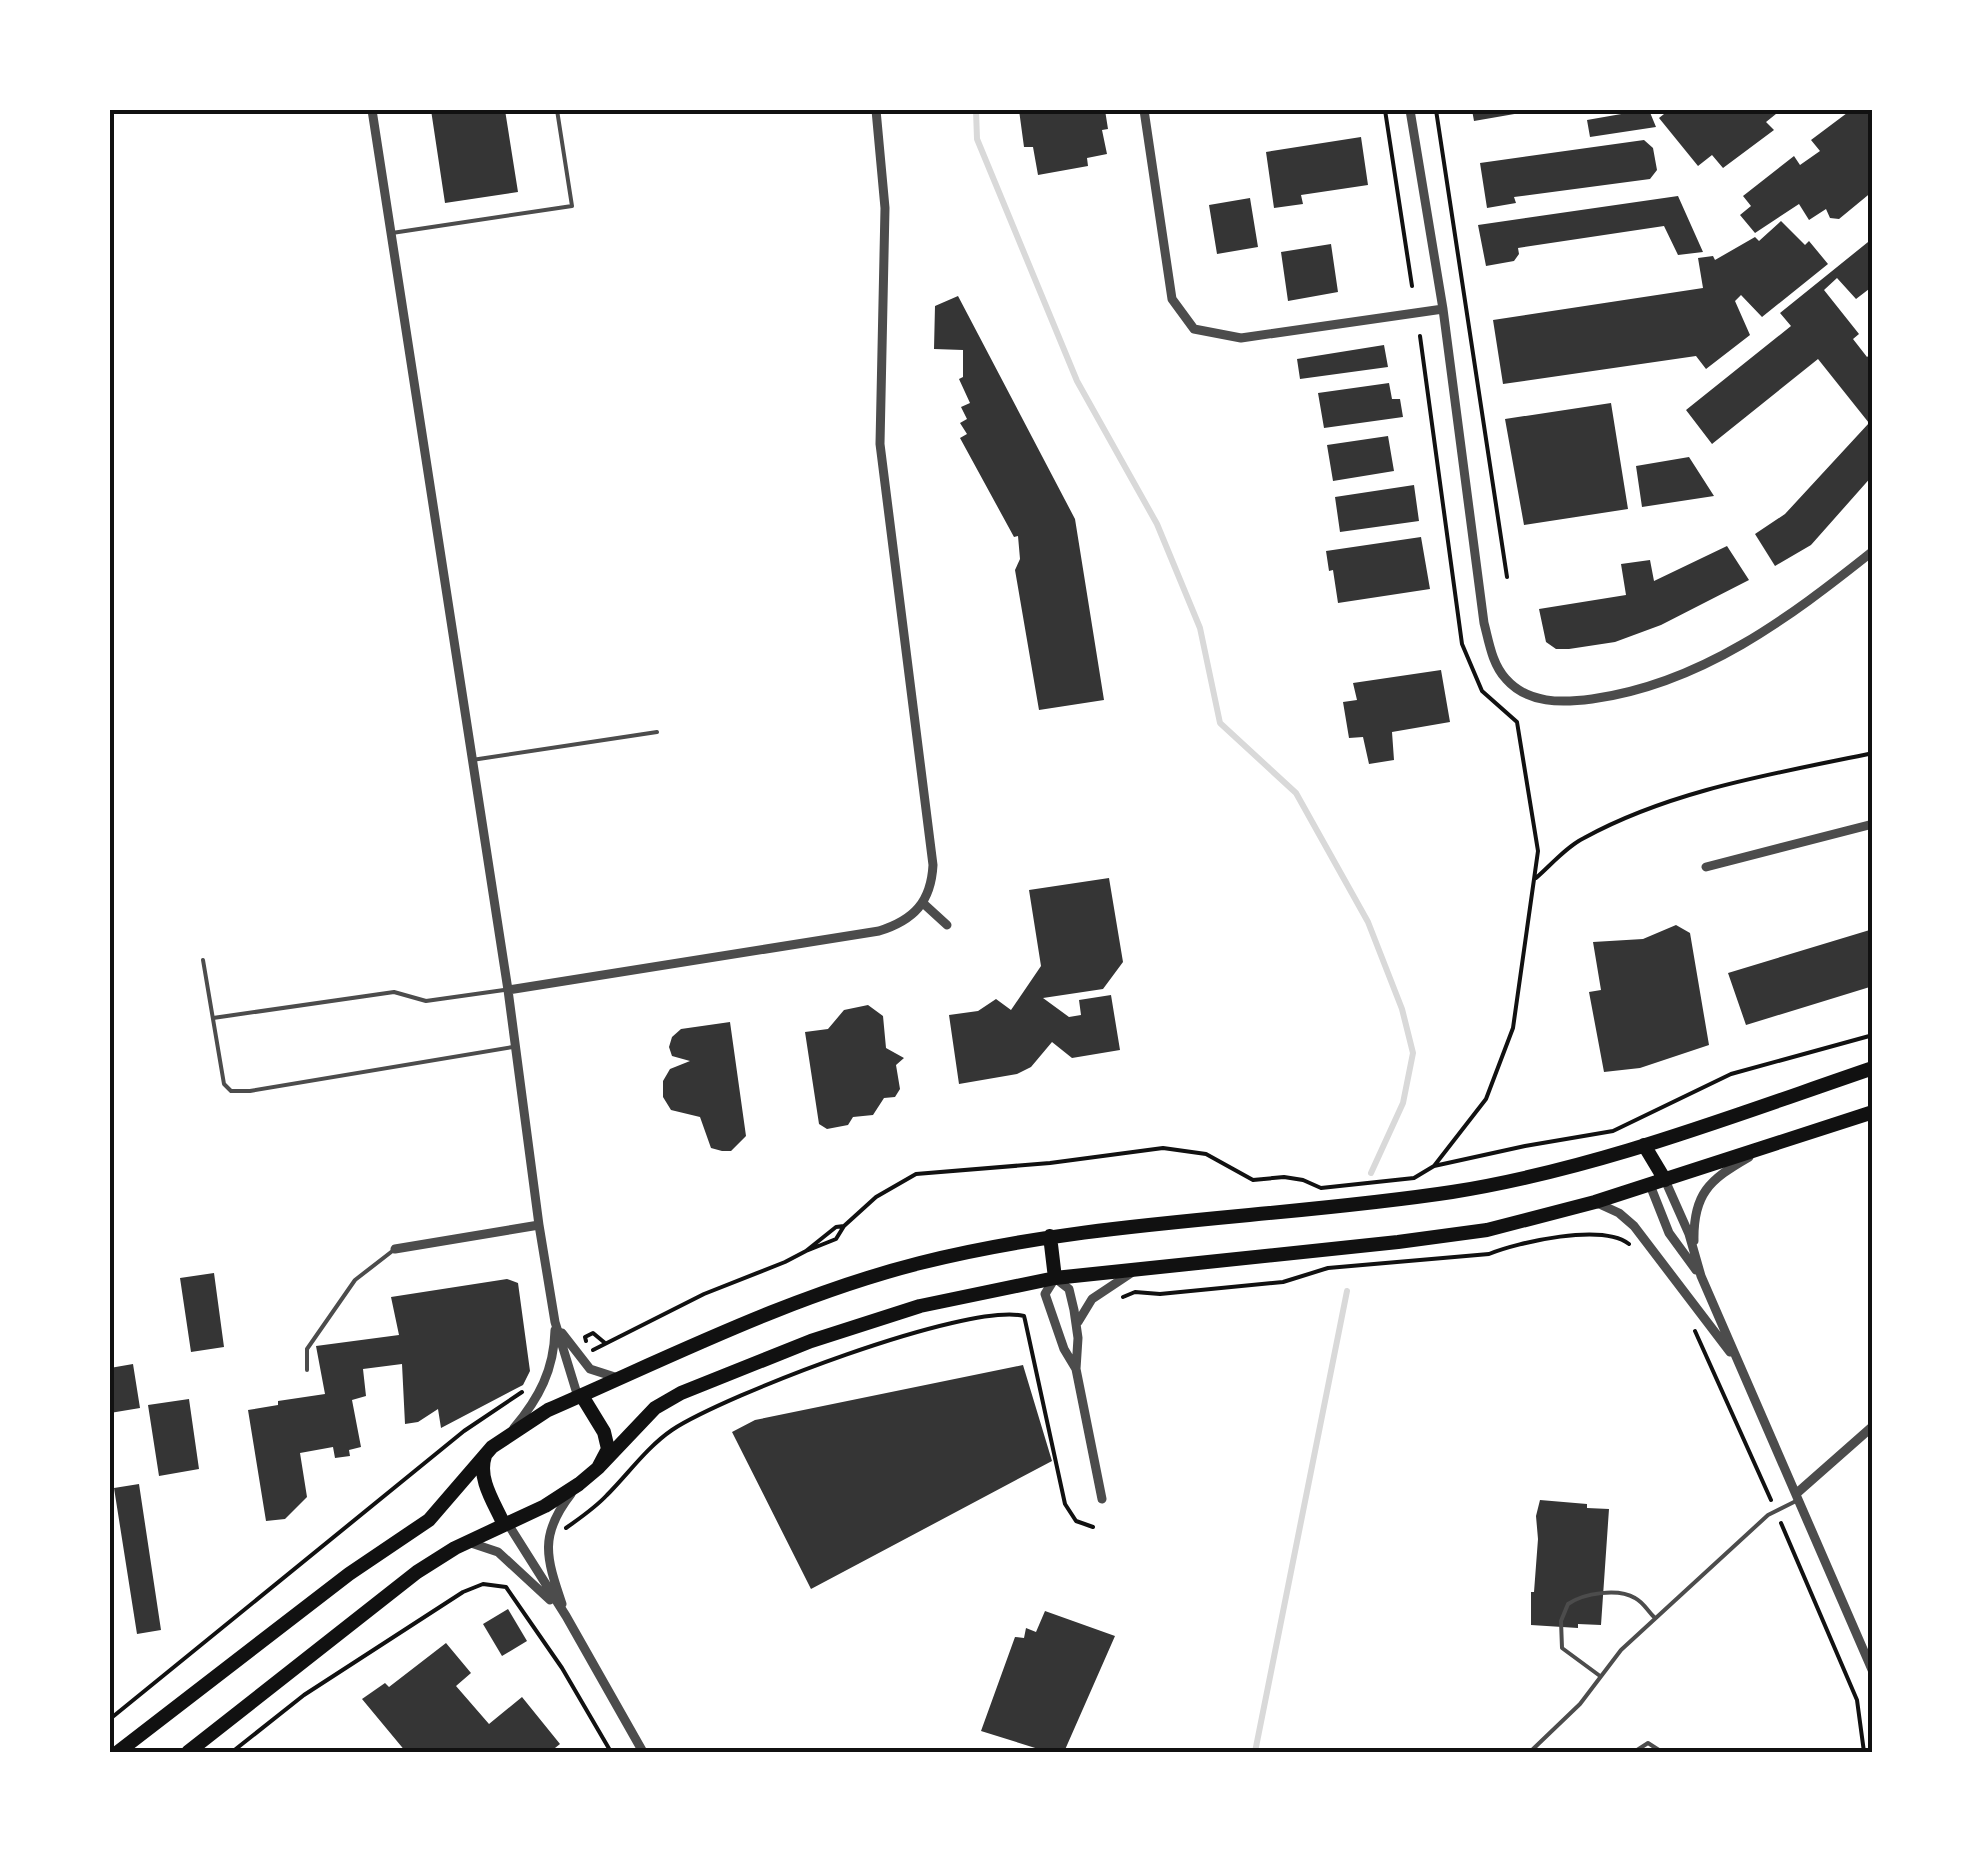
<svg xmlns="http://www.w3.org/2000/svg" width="1983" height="1862" font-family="'Fira Sans',sans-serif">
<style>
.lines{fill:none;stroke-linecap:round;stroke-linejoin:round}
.stream{stroke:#d9d9d9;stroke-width:6}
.building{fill:#353535}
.path{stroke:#111;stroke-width:4}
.service{stroke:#4c4c4c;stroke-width:4}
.minor{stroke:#4c4c4c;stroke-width:9}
.primary{stroke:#111;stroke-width:14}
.neatline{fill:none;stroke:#111;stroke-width:4}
</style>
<rect width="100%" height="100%" fill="#fff"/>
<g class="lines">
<!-- stream -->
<path class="stream" d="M 976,110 L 977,139 L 1077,381 L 1157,524 L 1200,628 L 1220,723 L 1296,793 L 1368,922 L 1402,1009 L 1413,1053 L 1403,1103 L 1371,1173
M 1255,1752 L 1347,1291"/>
</g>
<!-- building -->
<path class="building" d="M 431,110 L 505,110 L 518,192 L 445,203 Z
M 1019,110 L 1105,110 L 1108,129 L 1102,130 L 1107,154 L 1087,158 L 1088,166 L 1038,175 L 1033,147 L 1024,147 Z
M 1472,110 L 1526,110 L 1526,112 L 1474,121 Z
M 1626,110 L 1649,110 L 1656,127 L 1590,137 L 1587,120 L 1627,113 Z
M 1669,110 L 1781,110 L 1766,122 L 1774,130 L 1723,168 L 1712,155 L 1698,166 L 1659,118 Z
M 1851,110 L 1870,110 L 1873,114 L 1873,191 L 1839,219 L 1830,218 L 1826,209 L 1809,220 L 1799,204 L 1755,233 L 1740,215 L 1751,206 L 1743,196 L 1794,156 L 1800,165 L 1820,151 L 1811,140 Z
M 1361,137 L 1368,185 L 1301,195 L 1303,204 L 1274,208 L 1266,152 Z
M 1644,140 L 1653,148 L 1657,170 L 1650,179 L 1514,197 L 1516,203 L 1487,208 L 1480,163 Z
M 1678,196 L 1703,252 L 1678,255 L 1664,226 L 1518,248 L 1519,254 L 1514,261 L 1486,266 L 1478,225 Z
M 1250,198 L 1258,247 L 1217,254 L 1209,205 Z
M 1781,221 L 1805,245 L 1809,241 L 1828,264 L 1762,317 L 1741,295 L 1735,301 L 1750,335 L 1706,369 L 1696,356 L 1503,384 L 1493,320 L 1703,288 L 1698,258 L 1713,256 L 1715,260 L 1755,237 L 1759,241 Z
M 1873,238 L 1873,286 L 1856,299 L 1837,278 L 1824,290 L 1859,334 L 1853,339 L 1867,357 L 1873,352 L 1873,475 L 1811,545 L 1775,566 L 1755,534 L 1785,514 L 1869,423 L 1818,359 L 1712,444 L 1686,410 L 1791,326 L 1780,313 Z
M 1331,244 L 1338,292 L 1288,301 L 1281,252 Z
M 958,296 L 1075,519 L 1104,700 L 1039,710 L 1015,570 L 1020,559 L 1018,536 L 1014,537 L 960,438 L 967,434 L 960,423 L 967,419 L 961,407 L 970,403 L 959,379 L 963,377 L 963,350 L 934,349 L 935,306 Z
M 1384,345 L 1388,367 L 1300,379 L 1297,359 Z
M 1389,383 L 1392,399 L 1400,399 L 1403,417 L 1324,428 L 1318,393 Z
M 1611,403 L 1628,509 L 1524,525 L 1505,419 Z
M 1388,436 L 1394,471 L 1333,481 L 1327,445 Z
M 1689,457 L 1714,496 L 1642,507 L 1636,466 Z
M 1414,485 L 1419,521 L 1340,532 L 1335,497 Z
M 1421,537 L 1430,589 L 1338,603 L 1333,570 L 1329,571 L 1326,551 Z
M 1727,546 L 1749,580 L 1661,625 L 1615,642 L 1569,649 L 1556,649 L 1546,642 L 1539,609 L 1626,595 L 1621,564 L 1650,560 L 1654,581 Z
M 1441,670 L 1450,722 L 1392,732 L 1394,760 L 1369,764 L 1363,737 L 1349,738 L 1343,702 L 1357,700 L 1353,683 Z
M 1109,878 L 1123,962 L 1103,989 L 1043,998 L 1069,1017 L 1081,1015 L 1079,1000 L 1111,995 L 1120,1050 L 1072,1058 L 1052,1042 L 1031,1067 L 1017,1074 L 959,1084 L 949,1015 L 978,1011 L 996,999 L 1011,1010 L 1041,966 L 1029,890 Z
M 1676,925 L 1690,933 L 1709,1045 L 1640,1068 L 1604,1072 L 1589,992 L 1601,990 L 1593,942 L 1643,939 Z
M 1873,929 L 1873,986 L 1746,1025 L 1728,973 Z
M 868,1005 L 883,1016 L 886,1048 L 904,1058 L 896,1065 L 900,1089 L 895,1097 L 884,1098 L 873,1115 L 853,1117 L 848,1125 L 827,1129 L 819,1124 L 805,1032 L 828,1029 L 844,1010 Z
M 730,1022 L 746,1136 L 731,1151 L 722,1151 L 711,1148 L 700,1117 L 671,1110 L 663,1097 L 663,1081 L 670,1069 L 690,1061 L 672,1056 L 669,1047 L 672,1037 L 681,1029 Z
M 214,1273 L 224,1347 L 191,1352 L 180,1278 Z
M 507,1279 L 518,1283 L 530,1371 L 523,1385 L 441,1428 L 438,1409 L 418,1422 L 405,1424 L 402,1364 L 363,1369 L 366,1396 L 352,1400 L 361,1447 L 349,1450 L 350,1456 L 335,1458 L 333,1447 L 300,1453 L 307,1497 L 285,1519 L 266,1521 L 248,1410 L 278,1405 L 278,1401 L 325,1394 L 316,1346 L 399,1335 L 391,1297 Z
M 133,1364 L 140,1408 L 110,1413 L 110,1368 Z
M 1023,1365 L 1052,1461 L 811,1589 L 732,1432 L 755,1420 Z
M 189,1399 L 199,1469 L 159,1476 L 148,1405 Z
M 139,1484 L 161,1630 L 137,1634 L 114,1488 Z
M 1540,1500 L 1587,1504 L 1587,1508 L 1609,1509 L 1601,1625 L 1578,1624 L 1578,1628 L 1531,1625 L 1531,1592 L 1534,1592 L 1538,1539 L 1536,1516 Z
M 508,1609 L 527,1641 L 502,1656 L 483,1624 Z
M 1045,1611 L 1115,1636 L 1064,1752 L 1048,1752 L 981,1731 L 1015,1637 L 1024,1638 L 1026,1628 L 1036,1632 Z
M 446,1643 L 471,1673 L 456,1686 L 489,1724 L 522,1697 L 560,1744 L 550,1752 L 406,1752 L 362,1699 L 385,1683 L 389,1687 Z"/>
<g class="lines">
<!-- path -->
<path class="path" d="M 1385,110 L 1412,286
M 1436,110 L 1507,577
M 1420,336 L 1462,644 L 1482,691 L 1517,722 L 1538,851 L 1513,1028 L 1486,1099 L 1434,1166
M 1536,878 C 1551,865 1566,847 1584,838 C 1671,790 1777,773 1873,753
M 844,1226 L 876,1197 L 916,1174 L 1050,1163 L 1163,1148 L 1206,1154 L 1253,1180 L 1284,1177 L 1303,1180 L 1321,1188 L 1414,1178 L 1434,1166 L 1525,1146 L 1613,1131 L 1731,1074 L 1873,1035
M 844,1226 L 836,1239 L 806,1251 L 836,1227 Z
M 1123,1297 L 1135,1292 L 1160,1294 L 1283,1282 L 1328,1268 L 1489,1254 C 1519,1242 1602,1223 1629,1244
M 1695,1331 L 1771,1500
M 586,1341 L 585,1337 L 593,1333 L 605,1343
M 593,1350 L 704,1294 L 785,1262 L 806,1251
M 1781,1523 L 1857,1700 L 1864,1752
M 566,1528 C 580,1518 595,1508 607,1495 C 628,1474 647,1447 672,1430 C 725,1395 966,1302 1024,1316 L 1025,1320 L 1065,1504 L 1076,1521 L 1093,1527
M 110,1719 L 464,1431 L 522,1392
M 232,1752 L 304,1695 L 463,1592 L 483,1584 L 506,1587 L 562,1668 L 611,1752"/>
<!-- service -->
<path class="service" d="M 392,233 L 572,206 L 557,110
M 472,760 L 657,732
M 203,960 L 224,1084 L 231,1091 L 250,1091 L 513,1047
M 213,1018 L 394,992 L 426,1001 L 504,990
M 307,1370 L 307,1349 L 355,1280 L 395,1249
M 1600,1676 L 1562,1648 L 1561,1621 L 1568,1604 C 1584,1593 1618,1588 1635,1598 C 1643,1602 1648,1611 1654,1617
M 1532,1750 L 1580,1704 L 1621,1650 L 1768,1515 L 1796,1501
M 1634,1752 L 1648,1743 L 1662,1752"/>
<!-- minor -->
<path class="minor" d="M 372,110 L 508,990 L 539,1225 L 555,1322 L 578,1397
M 1144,110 L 1172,299 L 1194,329 L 1241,338 L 1443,309
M 1410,110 L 1443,309 L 1484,623 C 1489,642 1492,664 1506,679 C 1528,704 1562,703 1592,699 C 1701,684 1789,618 1873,551
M 1706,867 L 1873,824
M 924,904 L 947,925
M 508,990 L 879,931 C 914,920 931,902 933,865 L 880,444 L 885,208 L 876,110
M 1665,1180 L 1689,1234 L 1701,1276 L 1873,1672
M 1650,1185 L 1669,1233 L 1696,1270
M 1595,1202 L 1619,1213 L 1634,1226 L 1730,1352
M 1694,1241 C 1693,1194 1709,1180 1749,1157
M 395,1249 L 539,1225
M 1078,1322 L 1092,1299 L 1131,1273
M 562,1333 L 590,1369 L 618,1378
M 1076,1369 L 1064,1349 L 1045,1294 L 1055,1278 L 1069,1289 L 1074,1310 L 1078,1338 L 1076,1369 L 1102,1499
M 514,1428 C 539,1398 554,1370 555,1330
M 1797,1493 L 1873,1426
M 508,1524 L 566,1616 L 643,1752
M 471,1543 L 498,1552 L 550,1600
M 562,1604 C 546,1557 539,1535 571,1494"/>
<!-- primary -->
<path class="primary" d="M 1644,1145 L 1665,1180
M 1050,1236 L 1055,1278
M 485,1456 C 477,1479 495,1504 504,1525
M 598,1468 L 655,1408 L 681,1393 L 811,1341 L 920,1306 L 1055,1278 L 1398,1242 L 1487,1230 L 1595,1202 L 1873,1112
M 118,1752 L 349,1574 L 429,1520 L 492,1447 L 548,1410 C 670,1357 790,1296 920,1263 C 1095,1219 1275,1219 1452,1192 C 1597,1169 1735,1115 1873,1068
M 188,1752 L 417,1572 L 455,1548 L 545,1506 L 579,1484 L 598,1468 L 608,1449 L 604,1432 L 582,1396"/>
</g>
<!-- border -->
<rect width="1983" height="1862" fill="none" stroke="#ffffff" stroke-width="225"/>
<rect x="112" y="112" width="1758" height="1638" class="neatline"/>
</svg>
